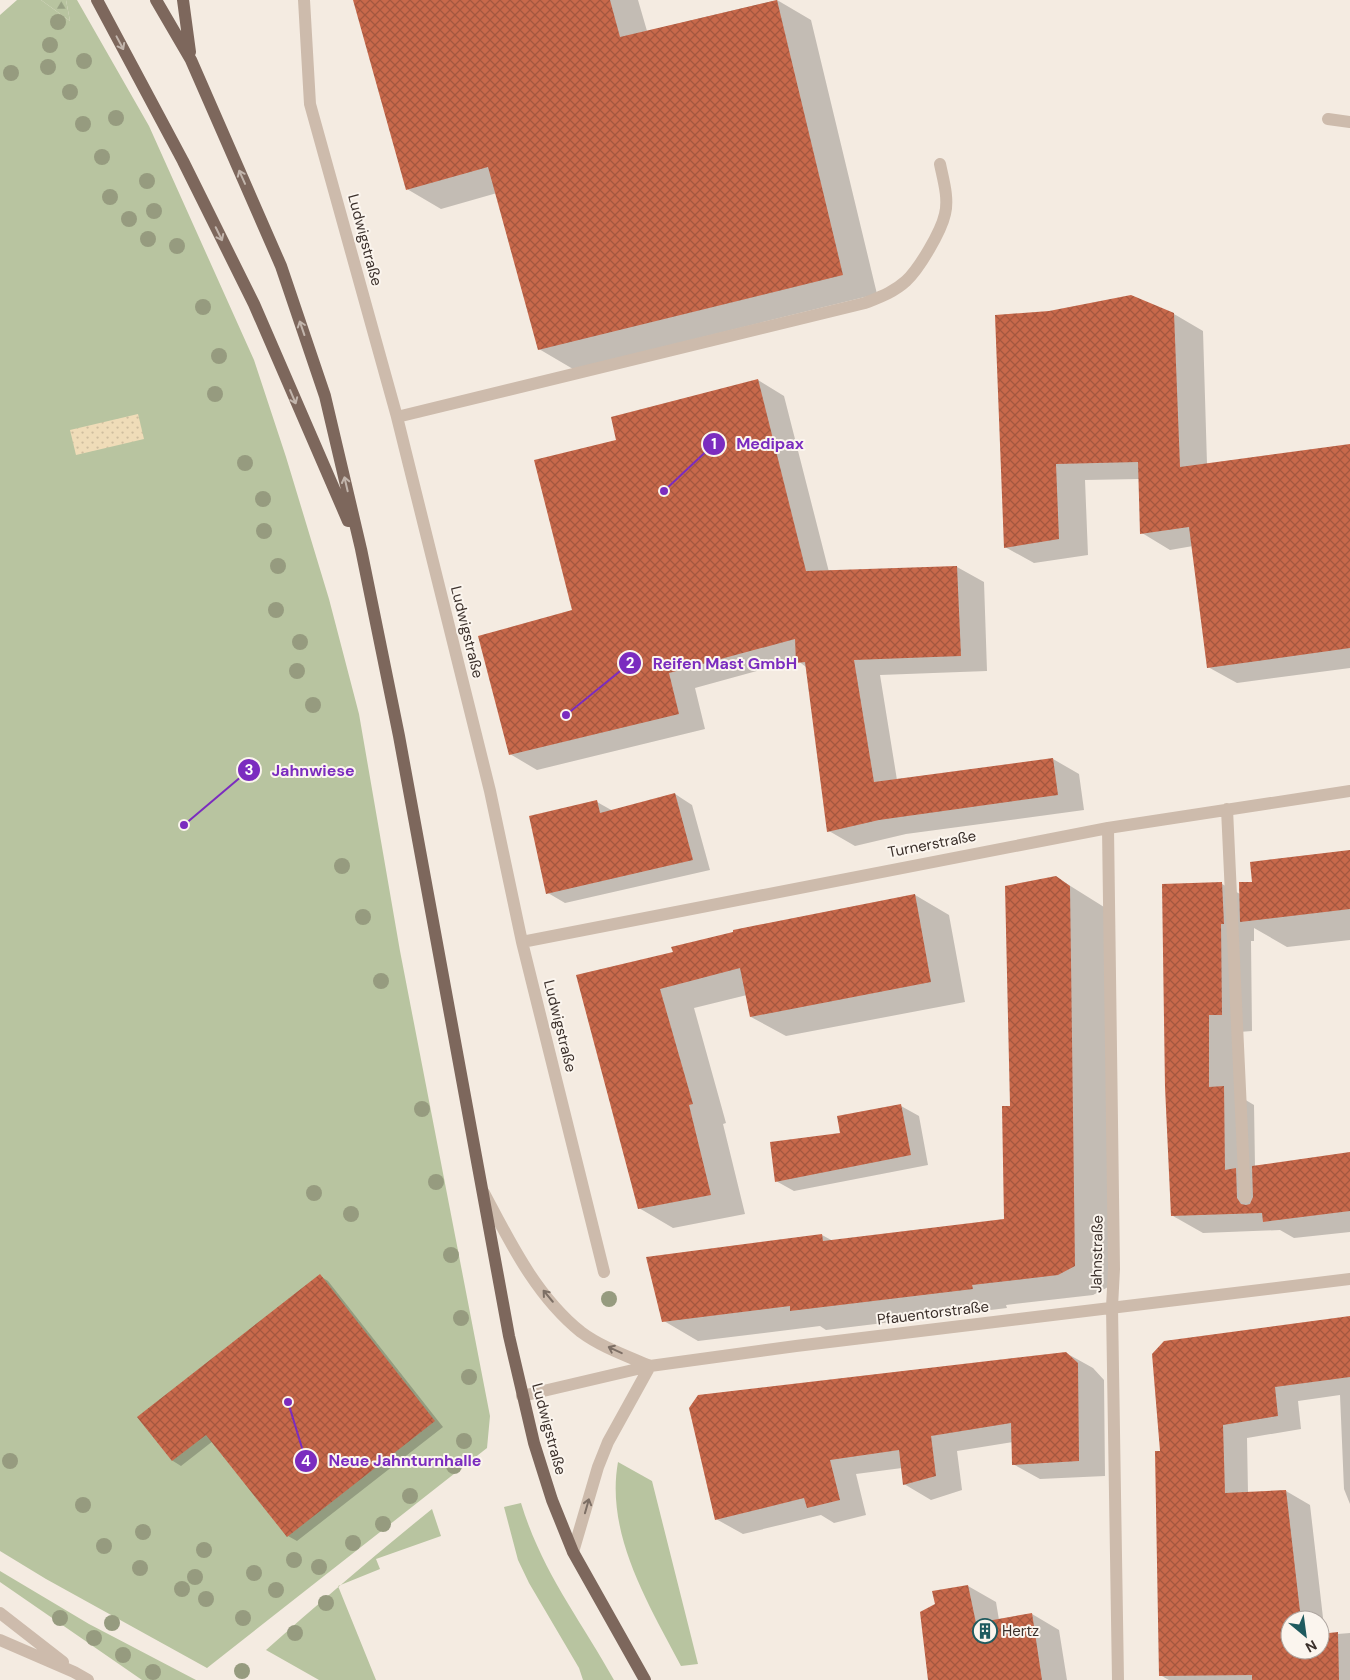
<svg xmlns="http://www.w3.org/2000/svg" width="1350" height="1680" font-family="'DM Sans',sans-serif">
<style>
.grass{fill:#b8c4a0}
.forest{fill:url(#forest-firs)}
.sand{fill:url(#sand-dots)}
.shadow{fill:#0003;fill-rule:evenodd}
.building{fill:url(#building-cross-hatch)}
.lines{fill:none;stroke-linecap:round;stroke-linejoin:round}
.minor{stroke:#cdbbac;stroke-width:12}
.major{stroke:#7d675c;stroke-width:12}
.tree{fill:#969b7f}
.oneway{stroke:#c2b5ac}
.oneway2{stroke:#7d6f65}
.labels{text-anchor:middle;dominant-baseline:central;stroke-width:4;stroke-linejoin:round;paint-order:stroke}
.street-label{font-size:15px;fill:#3b302b;stroke:#fbf5ee}
.poi-label{font-size:15px;fill:#3b302b;stroke:#fbf5ee;text-anchor:start}
.leader{fill:none;stroke:#7b2cbf;stroke-width:2}
.callout-dot{fill:#7b2cbf;stroke:#fbf5ee;stroke-width:2}
.mark-label{font-size:15px;text-anchor:middle;font-weight:bold;fill:#fff}
.callout-label{font-size:16px;text-anchor:middle;font-weight:bold;fill:#7b2cbf;stroke:#fbf5ee;stroke-width:4;stroke-linejoin:round;paint-order:stroke}
</style>
<defs>
<pattern id="forest-firs" width="22" height="20" patternUnits="userSpaceOnUse" patternTransform="scale(1.25)"><rect width="22" height="20" fill="#b8c4a0"/><path d="M5 1l3.5 6h-7zM16 11l3.5 6h-7z" fill="#97a083"/></pattern>
<pattern id="sand-dots" width="8" height="8" patternUnits="userSpaceOnUse" patternTransform="scale(1.25)"><rect width="8" height="8" fill="#efdcb8"/><path d="M2 2h.1M6 6h.1" fill="none" stroke="#cebd9e" stroke-width="1.8" stroke-linecap="round"/></pattern>
<pattern id="building-cross-hatch" width="8" height="8" patternUnits="userSpaceOnUse" patternTransform="scale(1.25)"><rect width="8" height="8" fill="#c8694b"/><path d="M0 0l8 8M0 8l8-8" fill="none" stroke="#a4573f"/></pattern>
</defs>
<rect width="100%" height="100%" fill="#f4ebe1"/>
<!-- grass -->
<path class="grass" d="M 17,0 L 41,0 L 70,21 L 66,0 L 77,0 L 149,126 L 254,360 L 286,457 L 329,599 L 359,714 L 400,951 L 490,1416 L 487,1448 L 207,1668 L 46,1579 L 0,1551 L 0,15 Z
M 618,1462 L 652,1481 L 698,1664 L 681,1666 C 649,1605 605,1534 618,1462 Z
M 521,1503 C 542,1572 580,1619 614,1680 L 583,1680 L 579,1668 L 529,1583 L 518,1560 L 504,1507 Z
M 432,1509 L 441,1536 L 376,1559 L 380,1569 L 338,1586 L 376,1680 L 319,1680 L 266,1650 C 320,1602 375,1555 432,1509 Z
M 0,1571 L 89,1624 L 196,1680 L 142,1680 L 0,1582 Z"/>
<!-- forest -->
<path class="forest" d="M 41,0 L 66,0 L 70,21 Z"/>
<!-- sand -->
<path class="sand" d="M 138,414 L 144,439 L 76,455 L 70,430 Z"/>
<!-- shadow -->
<path class="shadow" d="M 354,0 L 638,0 L 647,31 L 777,0 L 811,20 L 877,294 L 573,369 L 539,349 L 497,193 L 441,209 L 407,189 Z
M 1174,314 L 1203,331 L 1207,464 L 1350,445 L 1350,668 L 1237,683 L 1208,667 L 1193,546 L 1170,550 L 1142,533 L 1139,479 L 1085,480 L 1088,555 L 1034,563 L 1005,547 L 996,317 Z
M 758,380 L 784,396 L 829,572 L 957,567 L 984,582 L 987,671 L 880,675 L 897,780 L 1053,759 L 1079,774 L 1084,810 L 906,834 L 855,846 L 829,831 L 806,667 L 797,660 L 695,688 L 705,729 L 537,770 L 510,754 L 573,611 L 618,441 Z
M 675,794 L 692,805 L 710,870 L 565,903 L 548,893 L 597,802 L 613,811 Z
M 1350,852 L 1350,940 L 1287,947 L 1254,928 L 1254,941 L 1251,941 L 1252,1031 L 1239,1032 L 1239,1096 L 1254,1105 L 1255,1167 L 1350,1154 L 1350,1232 L 1294,1238 L 1280,1230 L 1203,1233 L 1173,1216 L 1222,884 L 1240,894 L 1254,883 Z
M 1056,877 L 1104,907 L 1110,1286 L 1093,1295 L 1006,1305 L 1007,1308 L 826,1330 L 820,1326 L 698,1341 L 664,1321 L 822,1235 L 833,1241 L 1005,1220 L 1012,1107 Z
M 915,895 L 949,915 L 965,1002 L 786,1036 L 751,1017 L 747,995 L 694,1008 L 726,1123 L 723,1124 L 745,1214 L 673,1228 L 639,1208 L 577,976 Z
M 901,1106 L 919,1116 L 928,1165 L 794,1191 L 776,1181 L 841,1134 Z
M 320,1276 L 328,1281 L 443,1427 L 297,1541 L 288,1536 L 213,1441 L 181,1466 L 173,1461 L 139,1417 Z
M 1350,1317 L 1350,1504 L 1344,1489 L 1340,1395 L 1298,1401 L 1301,1429 L 1247,1438 L 1248,1493 L 1286,1491 L 1310,1505 L 1325,1635 L 1350,1633 L 1350,1680 L 1169,1680 L 1160,1675 L 1161,1452 L 1164,1342 ZM 1290,1620 L 1320,1620 L 1320,1650 L 1290,1650 Z
M 1066,1353 L 1093,1368 L 1104,1380 L 1105,1476 L 1040,1479 L 1013,1464 L 1013,1442 L 957,1451 L 962,1490 L 931,1500 L 904,1484 L 902,1468 L 856,1474 L 866,1515 L 834,1523 L 821,1515 L 743,1534 L 716,1519 L 690,1408 Z
M 968,1586 L 996,1602 L 999,1620 L 1032,1614 L 1059,1630 L 1067,1680 L 929,1680 Z"/>
<!-- building -->
<path class="building" d="M 353,0 L 610,0 L 620,37 L 777,0 L 843,275 L 538,350 L 488,167 L 406,190 Z
M 1131,295 L 1174,313 L 1180,467 L 1350,444 L 1350,648 L 1207,668 L 1189,527 L 1140,534 L 1138,462 L 1056,464 L 1059,539 L 1004,548 L 995,315 L 1049,311 Z
M 758,379 L 806,571 L 957,566 L 961,656 L 854,660 L 874,782 L 1053,758 L 1058,795 L 879,820 L 827,832 L 805,662 L 796,663 L 795,639 L 669,673 L 679,714 L 509,755 L 478,636 L 572,610 L 534,460 L 616,440 L 611,417 Z
M 675,793 L 693,860 L 546,894 L 529,816 L 597,800 L 600,813 Z
M 1350,850 L 1350,909 L 1240,922 L 1239,882 L 1252,882 L 1250,862 Z
M 1056,876 L 1070,886 L 1075,1266 L 1058,1275 L 972,1285 L 973,1289 L 790,1311 L 790,1306 L 662,1322 L 646,1257 L 822,1234 L 823,1241 L 1004,1219 L 1002,1106 L 1010,1106 L 1005,886 Z
M 1222,882 L 1224,924 L 1221,924 L 1222,1015 L 1209,1015 L 1209,1087 L 1224,1086 L 1225,1170 L 1236,1168 L 1237,1198 L 1241,1204 L 1246,1205 L 1250,1204 L 1253,1197 L 1252,1166 L 1350,1152 L 1350,1211 L 1263,1222 L 1262,1213 L 1171,1216 L 1165,1087 L 1162,884 Z
M 915,894 L 931,982 L 750,1017 L 740,968 L 660,989 L 693,1104 L 689,1105 L 711,1195 L 638,1209 L 576,975 L 673,952 L 671,947 L 733,932 L 733,930 Z
M 901,1104 L 911,1155 L 775,1182 L 770,1142 L 840,1133 L 837,1116 Z
M 320,1274 L 435,1421 L 287,1537 L 206,1435 L 172,1461 L 137,1417 Z
M 1350,1316 L 1350,1377 L 1275,1387 L 1278,1416 L 1223,1425 L 1225,1493 L 1286,1490 L 1301,1620 L 1290,1620 L 1290,1650 L 1320,1650 L 1320,1634 L 1338,1632 L 1339,1680 L 1252,1680 L 1252,1675 L 1159,1676 L 1155,1451 L 1160,1451 L 1152,1354 L 1164,1341 Z
M 1066,1352 L 1078,1363 L 1079,1461 L 1012,1465 L 1011,1423 L 931,1436 L 936,1476 L 903,1485 L 899,1450 L 830,1460 L 840,1500 L 807,1508 L 804,1498 L 715,1520 L 689,1408 L 698,1395 Z
M 968,1585 L 976,1623 L 1032,1613 L 1042,1680 L 928,1680 L 920,1612 L 935,1604 L 932,1591 Z"/>
<g class="lines">
<!-- minor -->
<path class="minor" d="M 304,0 L 310,104 L 397,417 L 490,791 L 522,942 L 604,1272
M 1328,119 L 1350,122
M 397,417 L 865,303 C 880,297 894,292 906,281 C 919,269 941,232 945,214 C 949,198 943,179 940,164
M 1227,809 L 1245,1197
M 1108,828 L 1114,1269 L 1112,1307 L 1118,1680
M 522,942 L 1108,828 L 1350,791
M 484,1193 C 510,1242 536,1296 581,1332 C 601,1347 627,1356 650,1366
M 522,1396 L 650,1366 L 796,1346 L 1350,1279
M 573,1552 L 598,1467 L 608,1442 L 650,1366
M 0,1613 L 63,1662
M 0,1640 L 74,1672 L 88,1680"/>
<!-- major -->
<path class="major" d="M 97,0 L 183,161 L 254,304 L 348,521
M 156,0 L 191,60 L 281,266 L 325,396 L 361,549 L 399,736 L 509,1336 L 534,1443 L 552,1500 L 573,1552 L 645,1680
M 183,0 L 190,52"/>
</g>
<!-- trees -->
<g class="tree">
<circle cx="58" cy="22" r="8"/>
<circle cx="50" cy="45" r="8"/>
<circle cx="84" cy="61" r="8"/>
<circle cx="48" cy="67" r="8"/>
<circle cx="11" cy="73" r="8"/>
<circle cx="70" cy="92" r="8"/>
<circle cx="116" cy="118" r="8"/>
<circle cx="83" cy="124" r="8"/>
<circle cx="102" cy="157" r="8"/>
<circle cx="147" cy="181" r="8"/>
<circle cx="110" cy="197" r="8"/>
<circle cx="154" cy="211" r="8"/>
<circle cx="129" cy="219" r="8"/>
<circle cx="148" cy="239" r="8"/>
<circle cx="177" cy="246" r="8"/>
<circle cx="203" cy="307" r="8"/>
<circle cx="219" cy="356" r="8"/>
<circle cx="215" cy="394" r="8"/>
<circle cx="245" cy="463" r="8"/>
<circle cx="263" cy="499" r="8"/>
<circle cx="264" cy="531" r="8"/>
<circle cx="278" cy="566" r="8"/>
<circle cx="276" cy="610" r="8"/>
<circle cx="300" cy="642" r="8"/>
<circle cx="297" cy="671" r="8"/>
<circle cx="313" cy="705" r="8"/>
<circle cx="342" cy="866" r="8"/>
<circle cx="363" cy="917" r="8"/>
<circle cx="381" cy="981" r="8"/>
<circle cx="422" cy="1109" r="8"/>
<circle cx="436" cy="1182" r="8"/>
<circle cx="314" cy="1193" r="8"/>
<circle cx="351" cy="1214" r="8"/>
<circle cx="451" cy="1255" r="8"/>
<circle cx="609" cy="1299" r="8"/>
<circle cx="461" cy="1318" r="8"/>
<circle cx="469" cy="1377" r="8"/>
<circle cx="464" cy="1441" r="8"/>
<circle cx="10" cy="1461" r="8"/>
<circle cx="454" cy="1466" r="8"/>
<circle cx="410" cy="1496" r="8"/>
<circle cx="83" cy="1505" r="8"/>
<circle cx="383" cy="1524" r="8"/>
<circle cx="143" cy="1532" r="8"/>
<circle cx="353" cy="1543" r="8"/>
<circle cx="104" cy="1546" r="8"/>
<circle cx="204" cy="1550" r="8"/>
<circle cx="294" cy="1560" r="8"/>
<circle cx="319" cy="1567" r="8"/>
<circle cx="140" cy="1568" r="8"/>
<circle cx="254" cy="1573" r="8"/>
<circle cx="195" cy="1577" r="8"/>
<circle cx="182" cy="1589" r="8"/>
<circle cx="276" cy="1590" r="8"/>
<circle cx="206" cy="1599" r="8"/>
<circle cx="326" cy="1603" r="8"/>
<circle cx="60" cy="1618" r="8"/>
<circle cx="243" cy="1618" r="8"/>
<circle cx="112" cy="1623" r="8"/>
<circle cx="295" cy="1633" r="8"/>
<circle cx="94" cy="1638" r="8"/>
<circle cx="123" cy="1655" r="8"/>
<circle cx="242" cy="1671" r="8"/>
<circle cx="153" cy="1672" r="8"/>
</g>
<!-- one-way arrows -->
<defs><path id="oneway-shaft" d="M-6 0H5M1.5-3L5.5 0L1.5 3" fill="none" stroke-width="1.6" stroke-linecap="round" stroke-linejoin="round" transform="scale(1.25)"/></defs>
<g class="oneway">
<use href="#oneway-shaft" transform="translate(120 43) rotate(62)"/>
<use href="#oneway-shaft" transform="translate(242 177) rotate(-114)"/>
<use href="#oneway-shaft" transform="translate(219 234) rotate(64)"/>
<use href="#oneway-shaft" transform="translate(302 328) rotate(-109)"/>
<use href="#oneway-shaft" transform="translate(293 397) rotate(67)"/>
<use href="#oneway-shaft" transform="translate(346 484) rotate(-103)"/>
</g>
<g class="oneway2">
<use href="#oneway-shaft" transform="translate(548 1296) rotate(-130)"/>
<use href="#oneway-shaft" transform="translate(615 1350) rotate(-155)"/>
<use href="#oneway-shaft" transform="translate(587 1506) rotate(-74)"/>
</g>
<!-- icons -->
<defs>
<symbol id="building-ring" viewBox="-11 -11 22 22"><circle r="9.5" fill="#fbf5ee" stroke="#1f5a5e" stroke-width="1.5"/><path d="M-4-6H4V6H1V3H-1V6H-4ZM-2.5-4.3h1.7v1.8h-1.7ZM.8-4.3h1.7v1.8H.8ZM-2.5-1h1.7V.8h-1.7ZM.8-1h1.7V.8H.8Z" fill="#1f5a5e"/></symbol>
</defs>
<g fill-rule="evenodd">
<use href="#building-ring" x="971" y="1617" width="28" height="28"/>
</g>
<g class="labels">
<!-- street labels -->
<g class="street-label">
<text transform="translate(365 240) rotate(75)">Ludwigstraße</text>
<text transform="translate(467 632) rotate(76)">Ludwigstraße</text>
<text transform="translate(932 844) rotate(-11)">Turnerstraße</text>
<text transform="translate(560 1026) rotate(76)">Ludwigstraße</text>
<text transform="translate(1097 1254) rotate(-89)">Jahnstraße</text>
<text transform="translate(933 1313) rotate(-7)">Pfauentorstraße</text>
<text transform="translate(549 1429) rotate(75)">Ludwigstraße</text>
</g>
<!-- poi labels -->
<g class="poi-label">
<text x="1002" y="1631">Hertz</text>
</g>
</g>
<!-- callouts -->
<path class="leader" d="M664 491L714 444M566 715L630 663M184 825L249 770M288 1402L306 1461"/>
<g class="callout-dot">
<circle cx="664" cy="491" r="5"/>
<circle cx="566" cy="715" r="5"/>
<circle cx="184" cy="825" r="5"/>
<circle cx="288" cy="1402" r="5"/>
<circle cx="714" cy="444" r="12"/>
<circle cx="630" cy="663" r="12"/>
<circle cx="249" cy="770" r="12"/>
<circle cx="306" cy="1461" r="12"/>
</g>
<g class="mark-label">
<text x="714" y="449">1</text>
<text x="630" y="668">2</text>
<text x="249" y="775">3</text>
<text x="306" y="1466">4</text>
</g>
<g class="callout-label">
<text x="770" y="449">Medipax</text>
<text x="725" y="669">Reifen Mast GmbH</text>
<text x="313" y="776">Jahnwiese</text>
<text x="405" y="1466">Neue Jahnturnhalle</text>
</g>
<!-- north arrow -->
<g transform="translate(1305 1635) rotate(151)"><circle r="24" fill="#fbf5ee" stroke="#aea6a0"/>
<path d="M0-4L9 19L0 12L-9 19Z" fill="#1f5a5e"/>
<text y="-8" font-size="14" font-weight="bold" text-anchor="middle" fill="#3b302b">N</text>
</g>
</svg>
